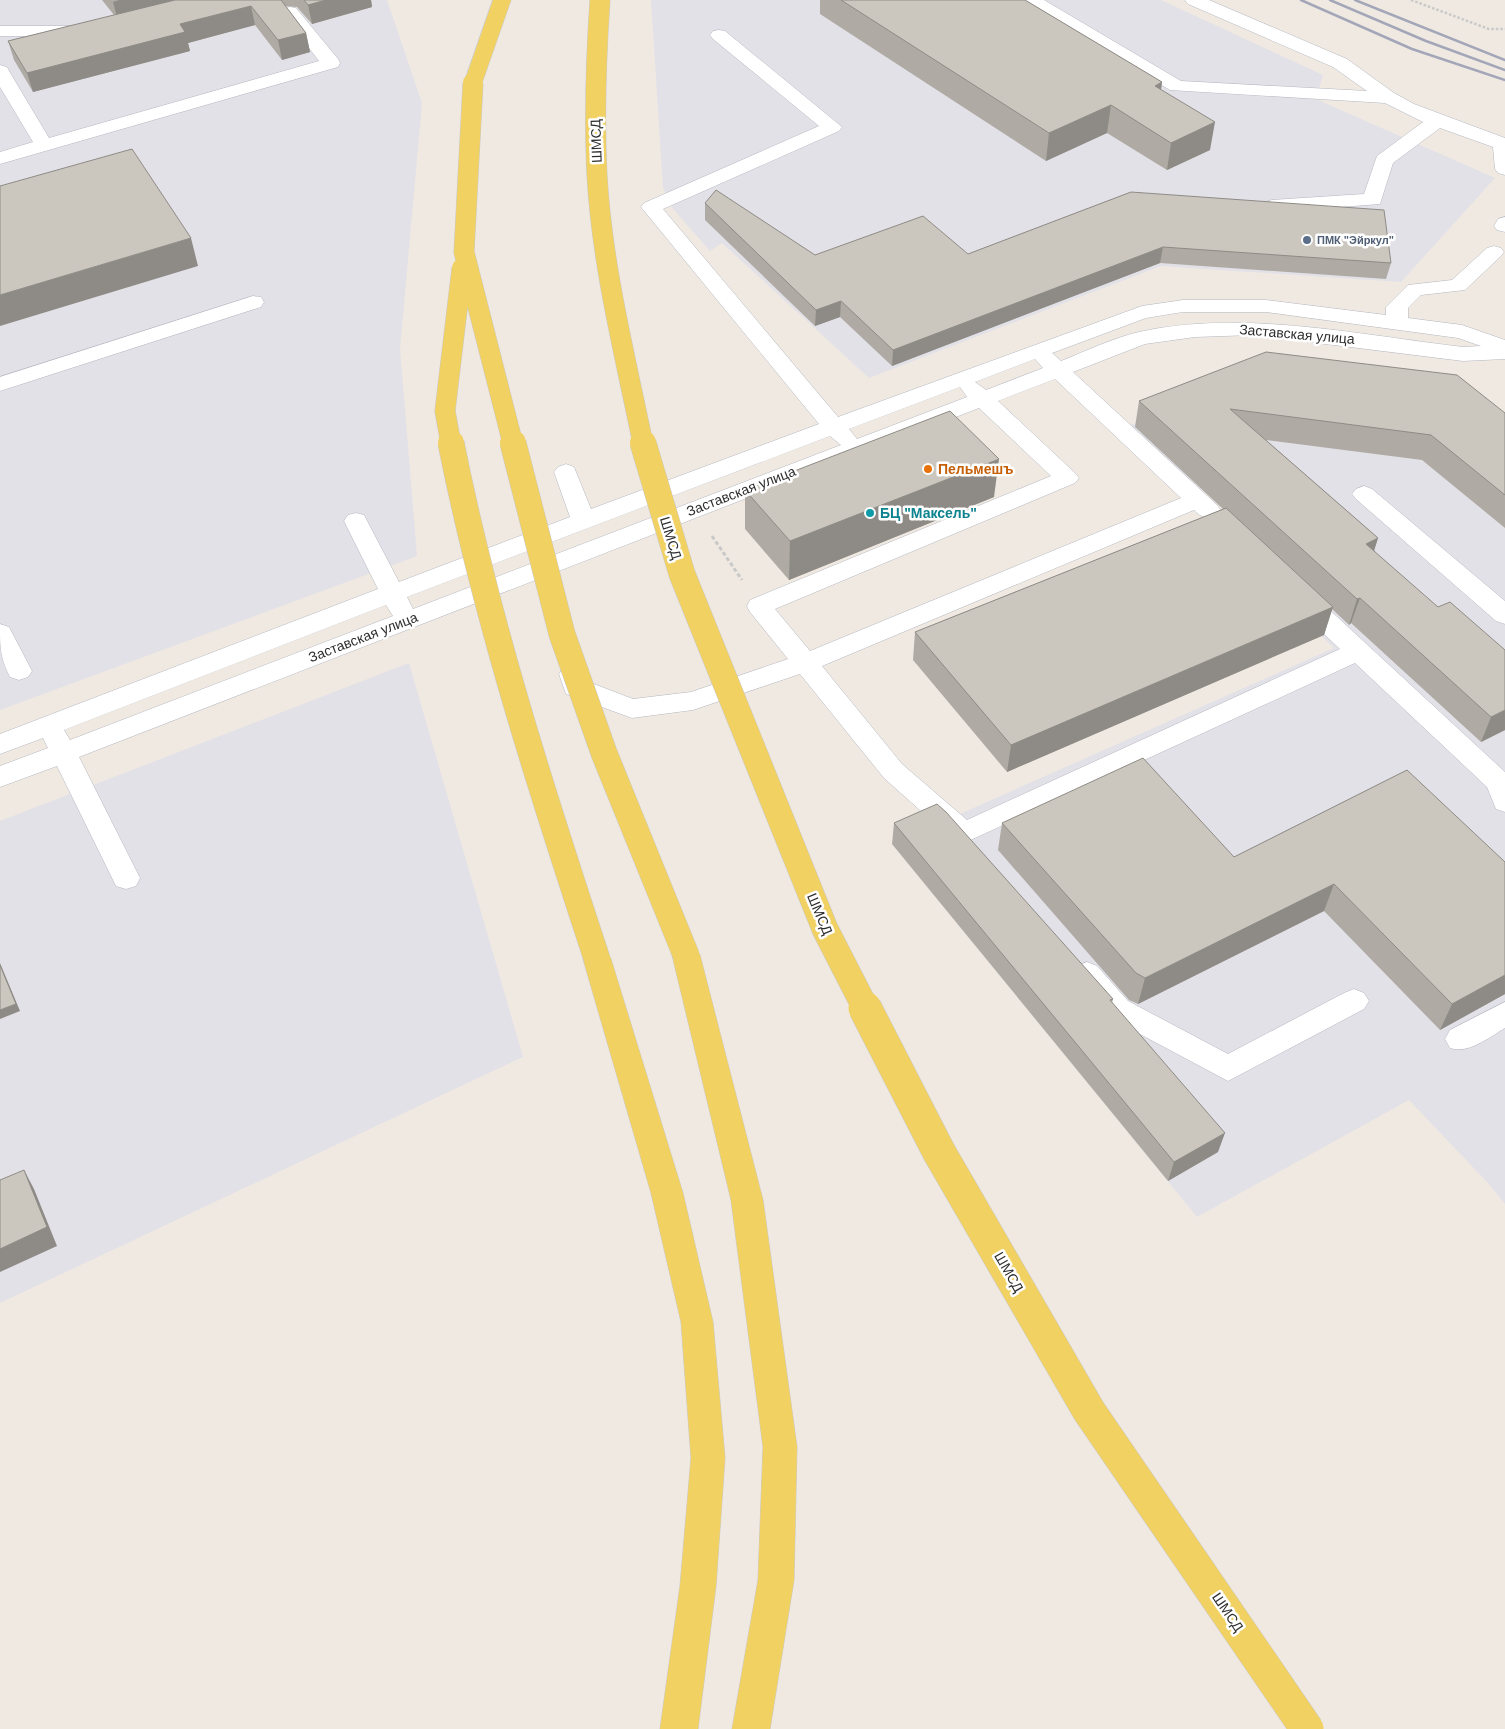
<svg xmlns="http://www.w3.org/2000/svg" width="1505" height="1729" font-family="Arial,sans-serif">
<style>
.industrial{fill:#e3e1e8}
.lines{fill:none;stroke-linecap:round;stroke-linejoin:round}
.minor-casing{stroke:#b4b7c1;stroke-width:1}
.major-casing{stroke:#c9c9c9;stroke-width:1}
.path-far1{stroke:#c9c9c9;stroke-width:2.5;stroke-dasharray:2.5 2;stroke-linecap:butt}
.path{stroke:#c9c9c9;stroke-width:3;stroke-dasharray:4 2.5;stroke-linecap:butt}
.minor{fill:#fff;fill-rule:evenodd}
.major{fill:#f2d163;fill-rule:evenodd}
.rail{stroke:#a3a6b8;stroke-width:2.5}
.major-bridge-far2-casing{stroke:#c9c9c9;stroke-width:21;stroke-linecap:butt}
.major-bridge-far1-casing{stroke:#c9c9c9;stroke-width:27;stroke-linecap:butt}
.major-bridge-casing{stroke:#c9c9c9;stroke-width:34;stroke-linecap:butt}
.major-bridge-far2{stroke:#f2d163;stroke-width:20}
.major-bridge-far1{stroke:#f2d163;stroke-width:26}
.major-bridge{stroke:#f2d163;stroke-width:33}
.wall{fill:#afaba4}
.shaded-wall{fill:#8e8b86}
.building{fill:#cbc7bf;stroke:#8e8b86}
.service-dot{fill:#5c6f8a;stroke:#fff;stroke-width:2}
.food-dot{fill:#e8710a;stroke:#fff;stroke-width:2}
.culture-dot{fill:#0f9aa8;stroke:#fff;stroke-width:2}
.labels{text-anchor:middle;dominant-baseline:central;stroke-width:5;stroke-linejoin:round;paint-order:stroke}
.far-service-label{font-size:11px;font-weight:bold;fill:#4e5e75;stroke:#fff;text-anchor:start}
.street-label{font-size:14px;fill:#2e2e2e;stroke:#fff}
.food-label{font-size:14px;font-weight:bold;fill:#c56008;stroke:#fff;text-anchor:start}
.culture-label{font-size:14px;font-weight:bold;fill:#0d838f;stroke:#fff;text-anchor:start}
</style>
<rect width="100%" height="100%" fill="#efe9e1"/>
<!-- industrial -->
<path class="industrial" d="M 0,0 L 387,0 L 422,103 L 400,349 L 417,556 L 0,710 Z
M 651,0 L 1161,0 L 1323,75 L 1316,99 L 1495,178 L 1401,282 L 1161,266 L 869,378 L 722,243 L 710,251 L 673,209 L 663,188 Z
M 1257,375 L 1505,439 L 1505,1204 L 1487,1182 L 1409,1100 L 1197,1217 L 892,844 L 1334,648 L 1227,547 L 1252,534 L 1129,426 Z
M 409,663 L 523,1057 L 0,1303 L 0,821 Z"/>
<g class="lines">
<defs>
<path id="minor" d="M 1022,0 L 1044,0 L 1181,81 L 1367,91 L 1333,67 L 1188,4 L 1185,0 L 1209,0 L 1347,59 L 1394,93 L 1414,104 L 1505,138 L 1505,175 L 1498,173 L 1495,169 L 1493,147 L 1440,128 L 1393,163 L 1380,204 L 1272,212 L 1265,210 L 1262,206 L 1265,202 L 1272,200 L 1364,194 L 1377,156 L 1423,122 L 1385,103 L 1170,90 L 1025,4 Z
M 290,7 L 296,8 L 338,59 L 340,63 L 338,67 L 0,164 L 0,152 L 33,142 L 0,87 L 0,65 L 7,67 L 9,71 L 49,138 L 319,61 L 281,12 L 284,8 Z
M 0,26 L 86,26 L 92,27 L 95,31 L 92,35 L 86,36 L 0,36 Z
M 719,30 L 725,31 L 842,127 L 839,131 L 663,209 L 838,417 L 1142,306 L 1183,300 L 1266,300 L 1386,315 L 1386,307 L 1408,285 L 1452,280 L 1487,248 L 1494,246 L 1501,248 L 1504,252 L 1501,256 L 1465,290 L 1421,295 L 1408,308 L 1408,318 L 1462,325 L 1505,340 L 1505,359 L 1463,361 L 1253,335 L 1195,337 L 1145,344 L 1073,372 L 1217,505 L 1221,511 L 1217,517 C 1207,519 1202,518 1194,510 L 822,666 L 902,764 L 967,820 L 1340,649 L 1291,603 L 1288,597 L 1291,591 L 1300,588 L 1309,591 L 1505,772 L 1505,812 L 1496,809 L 1487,787 L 1355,663 L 964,843 L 950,837 L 884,778 L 800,674 L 693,710 L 632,718 L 566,694 L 559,674 L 563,668 L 572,665 L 581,668 L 586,681 L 633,699 L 691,692 L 788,659 L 750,612 L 747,606 L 750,600 L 1051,476 L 979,408 L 79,757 L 140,878 L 136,886 L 126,889 L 116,886 L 57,766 L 0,787 L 0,766 L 48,748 L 43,738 L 0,754 L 0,734 L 378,589 L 344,521 L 348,515 L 356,513 L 364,515 L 399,582 L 570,517 L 554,472 L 558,467 L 566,464 L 574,467 L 591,509 L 819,424 L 641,207 L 644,203 L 819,126 L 713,39 L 710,35 L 713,31 ZM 1183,312 L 1266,312 L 1458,338 L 1481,346 L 1463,347 C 1359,335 1242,309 1139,332 C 1113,338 1086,351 1061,361 L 1052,353 L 1146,318 ZM 1035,359 L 1043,368 L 986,390 L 975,382 ZM 1055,379 L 1181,498 L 810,651 L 775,609 L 1075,483 L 1079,478 L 1075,473 L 998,401 ZM 960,387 L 967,397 L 857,439 L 849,429 ZM 830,436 L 841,445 L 413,609 L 407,597 ZM 386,605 L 393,616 L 70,740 L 64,730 Z
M 1505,217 L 1505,232 L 1497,230 L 1494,226 L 1498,219 Z
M 253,296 L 261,297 L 264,302 L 261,307 L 0,391 L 0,377 Z
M 1364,486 L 1372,489 L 1505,601 L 1505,624 L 1496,621 L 1356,499 L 1352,494 L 1356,489 Z
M 0,624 L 9,627 L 32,671 L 28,677 L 19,680 L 10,677 C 0,657 0,647 0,624 Z
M 1087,962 L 1097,966 L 1128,1001 L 1228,1054 L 1344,993 L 1354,989 L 1364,993 L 1369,1001 L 1364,1009 L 1228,1081 L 1108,1017 L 1077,982 L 1073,974 L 1077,966 Z
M 1505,1002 L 1505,1028 C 1488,1038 1469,1054 1450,1048 L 1445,1039 L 1450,1030 Z"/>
<path id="major" d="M 493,0 L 511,0 L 482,83 L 480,87 L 466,87 L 464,83 Z
M 686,944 L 696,947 L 700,955 L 763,1200 L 797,1447 L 794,1580 L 770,1729 L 732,1729 L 758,1580 L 763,1447 L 731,1200 L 672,955 L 676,947 Z
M 597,947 L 607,951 L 611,959 L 683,1193 L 713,1322 L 725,1458 L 716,1586 L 698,1729 L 660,1729 L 680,1586 L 691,1458 L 681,1322 L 651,1193 L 583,959 L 587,951 Z"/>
</defs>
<!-- minor casing -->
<use href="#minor" class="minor-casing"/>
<!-- major casing -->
<use href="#major" class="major-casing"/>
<!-- path-far1 -->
<path class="path-far1" d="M 1411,0 L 1489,29 L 1505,29"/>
<!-- path -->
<path class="path" d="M 712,536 L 742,580"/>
<!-- minor -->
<use href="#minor" class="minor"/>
<!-- major -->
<use href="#major" class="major"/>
<!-- rail -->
<path class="rail" d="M 1301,0 L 1412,49 L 1505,80
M 1330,0 L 1426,41 L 1505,70
M 1355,0 L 1505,60"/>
<defs>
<path id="major-bridge-far2" d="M 600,0 C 596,58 594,116 597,175 C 602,266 625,355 643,444
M 473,83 L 464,252 L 513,444
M 451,444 L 445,411 L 462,268"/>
<path id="major-bridge-far1" d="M 451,443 C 486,618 541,789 597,959
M 513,443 L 562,634 L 604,753 L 686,955
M 643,443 L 682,574 L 825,929 L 866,1009"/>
<path id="major-bridge" d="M 865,1008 L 939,1152 L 1089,1411 L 1307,1729"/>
</defs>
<!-- major-bridge-far2 casing -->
<use href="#major-bridge-far2" class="major-bridge-far2-casing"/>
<!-- major-bridge-far1 casing -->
<use href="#major-bridge-far1" class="major-bridge-far1-casing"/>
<!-- major-bridge casing -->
<use href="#major-bridge" class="major-bridge-casing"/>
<!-- major-bridge-far2 -->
<use href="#major-bridge-far2" class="major-bridge-far2"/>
<!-- major-bridge-far1 -->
<use href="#major-bridge-far1" class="major-bridge-far1"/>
<!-- major-bridge -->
<use href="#major-bridge" class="major-bridge"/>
</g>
<!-- wall -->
<path class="wall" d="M 102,0 L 371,0 L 372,7 L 312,24 L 297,7 L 285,6 L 306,33 L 310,52 L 282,60 L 255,25 L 188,43 L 190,51 L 33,92 L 14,60 L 8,41 L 114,15 Z
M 820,0 L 1025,0 L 1162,82 L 1161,90 L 1210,150 L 1167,170 L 1107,133 L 1046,161 L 820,14 Z
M 1131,192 L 1391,263 L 1386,279 L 1160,263 L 892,366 L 840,317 L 815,326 L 705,220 L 705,203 L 815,255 L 968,254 Z
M 1139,401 L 1505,413 L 1505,528 L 1422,460 L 1266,440 L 1378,538 L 1374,550 L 1505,730 L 1481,742 L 1351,623 L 1349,625 L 1332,609 L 1324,635 L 1007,772 L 913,660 L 915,632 L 1223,509 L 1135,427 Z
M 745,490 L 994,497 L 789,580 L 745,529 Z
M 1407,770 L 1505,994 L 1440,1030 L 1324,911 L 1138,1004 L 1129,1000 L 998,850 L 1002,823 L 1234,857 Z
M 894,823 L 1113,999 L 1112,1003 L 1218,1152 L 1168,1181 L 892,844 Z"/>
<!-- shaded-wall -->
<path class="shaded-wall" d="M 119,0 L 194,0 L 118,21 L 113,2 Z
M 326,0 L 371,0 L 372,7 L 312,24 L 308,5 Z
M 251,6 L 255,25 L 188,43 L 190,51 L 33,92 L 27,73 L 180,24 Z
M 306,33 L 310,52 L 282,60 L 278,40 Z
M 1162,82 L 1158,110 L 1155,86 Z
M 1111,105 L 1107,133 L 1046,161 L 1049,133 Z
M 1215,122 L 1210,150 L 1167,170 L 1171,143 Z
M 191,238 L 198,266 L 0,326 L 0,295 Z
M 1163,247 L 1160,263 L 892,366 L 893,350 Z
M 841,301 L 840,317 L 815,326 L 816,310 Z
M 999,459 L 994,497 L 789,580 L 790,541 Z
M 1378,538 L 1370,564 L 1366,544 Z
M 1360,598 L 1351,623 L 1349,625 L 1357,599 Z
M 1333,607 L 1324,635 L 1007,772 L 1011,745 Z
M 1505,710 L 1505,730 L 1481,742 L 1491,717 Z
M 1334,884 L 1324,911 L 1138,1004 L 1145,978 Z
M 0,963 L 20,1011 L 0,1019 Z
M 1505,975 L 1505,994 L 1440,1030 L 1452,1004 Z
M 1225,1133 L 1218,1152 L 1168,1181 L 1174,1162 Z
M 24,1170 L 34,1189 L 57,1246 L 0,1272 L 0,1249 Z"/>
<!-- building -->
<path class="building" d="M 175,0 L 281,0 L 306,33 L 278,40 L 251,6 L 180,24 L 185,32 L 27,73 L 8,41 Z
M 304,0 L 326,0 L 308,5 Z
M 841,0 L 1025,0 L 1162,82 L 1155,86 L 1215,122 L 1171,143 L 1111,105 L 1049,133 Z
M 132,149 L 191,238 L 0,295 L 0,186 Z
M 716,190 L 815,255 L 923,216 L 968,254 L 1131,192 L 1384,210 L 1391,263 L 1163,247 L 893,350 L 841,301 L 816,310 L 705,203 Z
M 1266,352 L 1457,375 L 1505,413 L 1505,495 L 1431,435 L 1230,409 L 1378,538 L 1366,544 L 1438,607 L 1450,602 L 1505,650 L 1505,710 L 1491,717 L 1360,598 L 1357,599 L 1139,401 Z
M 950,411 L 999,459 L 790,541 L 745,490 Z
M 1226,508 L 1333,607 L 1011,745 L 915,632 Z
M 1143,758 L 1234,857 L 1407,770 L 1505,862 L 1505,975 L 1452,1004 L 1334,884 L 1145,978 L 1136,973 L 1002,823 Z
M 937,804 L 946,812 L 1113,999 L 1110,1000 L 1225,1133 L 1174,1162 L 894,823 Z
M 0,965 L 16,1004 L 0,1010 Z
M 24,1170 L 47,1227 L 0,1249 L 0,1180 Z"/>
<!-- markers -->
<circle class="service-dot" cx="1307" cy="240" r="5"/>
<circle class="food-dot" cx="928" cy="469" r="5"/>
<circle class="culture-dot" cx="870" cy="513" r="5"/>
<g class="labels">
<!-- far-service labels -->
<g class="far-service-label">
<text x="1317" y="240">ПМК "Эйркул"</text>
</g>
<!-- street labels -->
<g class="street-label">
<text transform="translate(596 141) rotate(-92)">ШМСД</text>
<text transform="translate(1297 334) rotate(5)">Заставская улица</text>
<text transform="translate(741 491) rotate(-21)">Заставская улица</text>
<text transform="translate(671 538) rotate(73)">ШМСД</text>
<text transform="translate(363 637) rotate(-21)">Заставская улица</text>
<text transform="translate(820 914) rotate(67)">ШМСД</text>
<text transform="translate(1009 1272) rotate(60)">ШМСД</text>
<text transform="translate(1228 1612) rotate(56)">ШМСД</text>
</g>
<!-- food labels -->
<g class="food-label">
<text x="938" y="469">Пельмешъ</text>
</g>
<!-- culture labels -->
<g class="culture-label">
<text x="880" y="513">БЦ "Максель"</text>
</g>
</g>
</svg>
